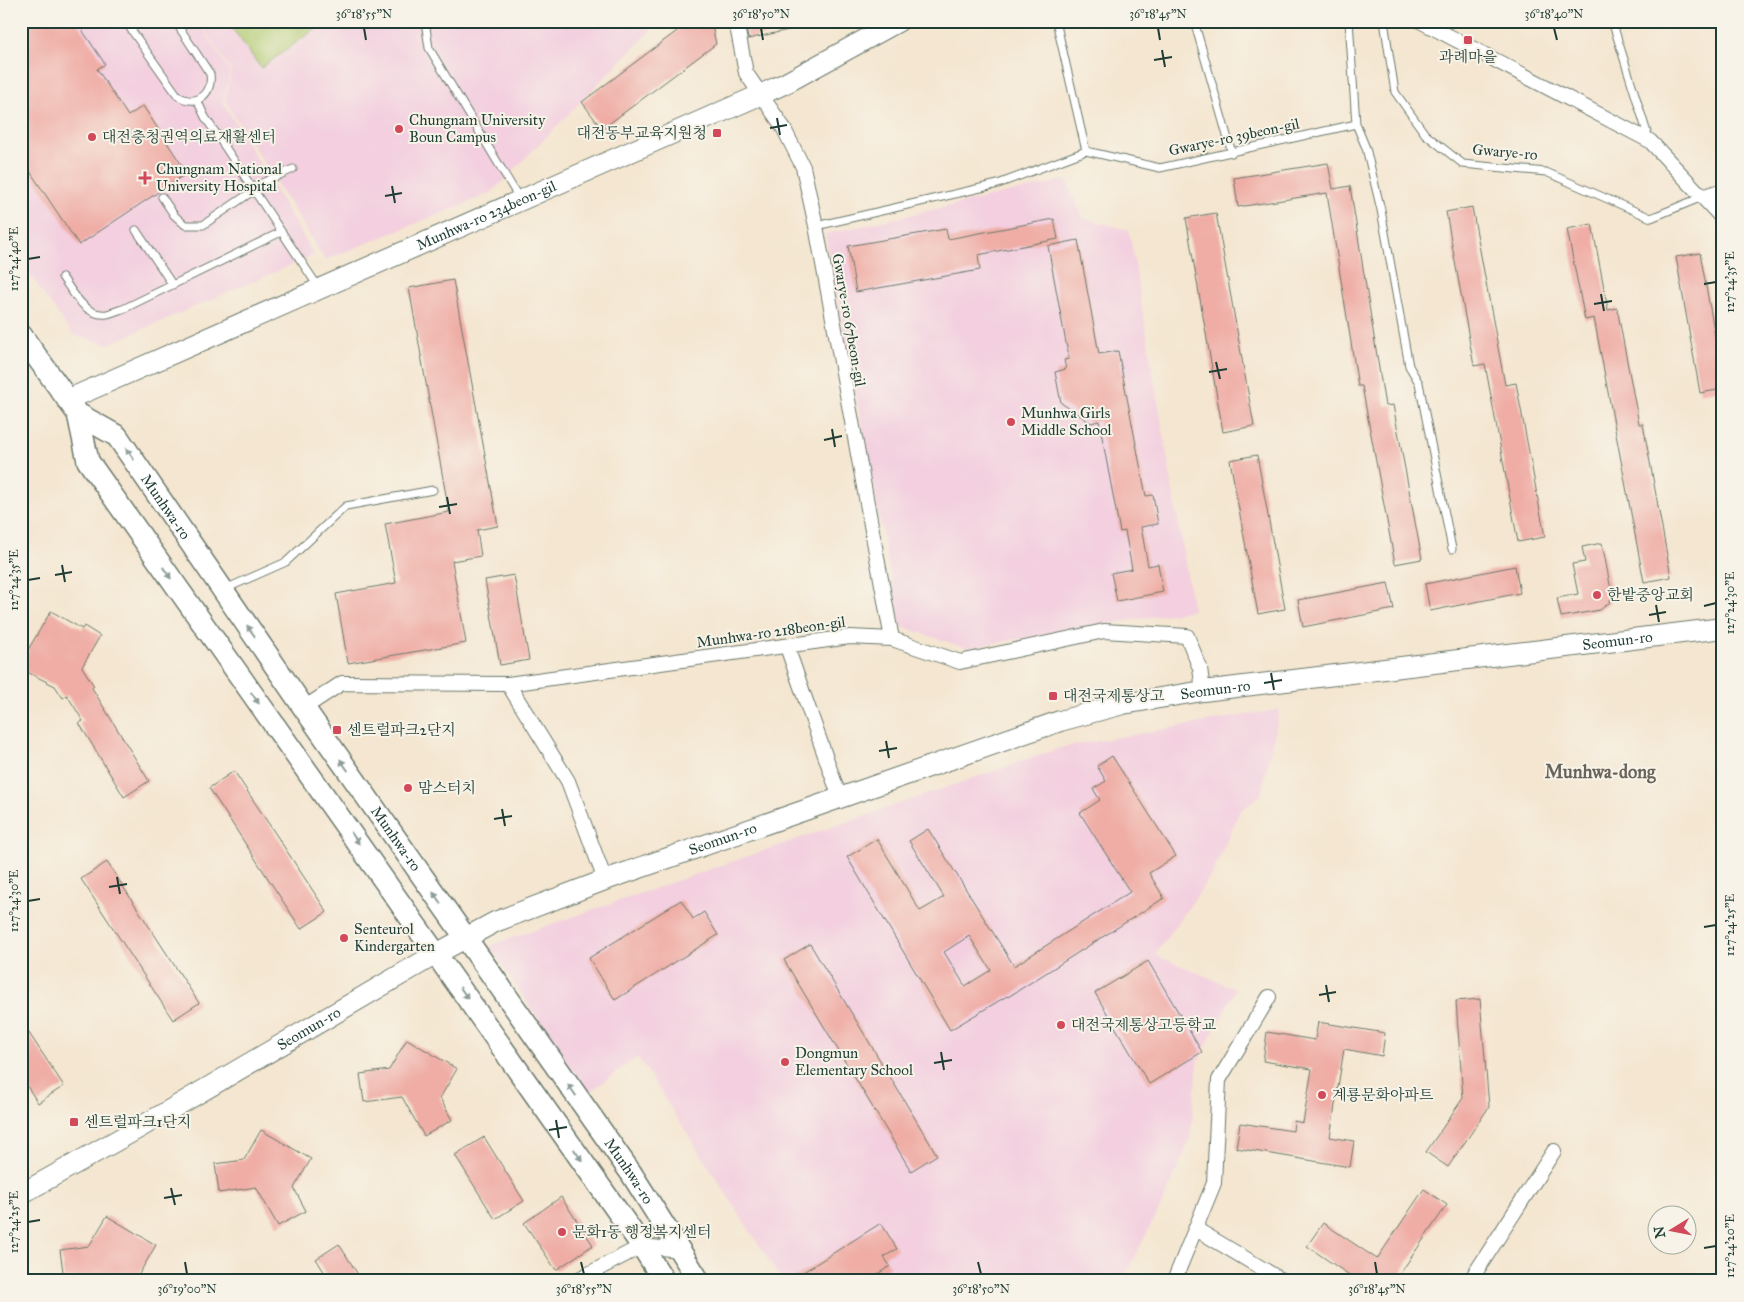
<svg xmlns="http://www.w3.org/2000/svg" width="1744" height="1302" font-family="'IM FELL Great Primer','Noto Serif KR',serif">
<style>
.built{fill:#f3cfdf}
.green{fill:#b1cb71;stroke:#688452}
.building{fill:#efada6;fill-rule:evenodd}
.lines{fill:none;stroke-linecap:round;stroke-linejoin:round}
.service-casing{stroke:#6a786b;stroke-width:9}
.minor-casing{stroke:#6a786b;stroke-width:16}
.secondary-casing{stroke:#6a786b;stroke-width:22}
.primary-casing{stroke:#6a786b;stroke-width:24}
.service{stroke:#fff;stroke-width:7}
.minor{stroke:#fff;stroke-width:14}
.secondary{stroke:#fff;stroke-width:20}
.primary{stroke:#fff;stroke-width:21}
.oneway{fill:#8f9e9a}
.ticks{fill:none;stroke:#1f3d34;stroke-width:2}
.poi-dot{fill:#d1495b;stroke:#f7f3e8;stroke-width:2}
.labels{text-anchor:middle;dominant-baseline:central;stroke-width:4;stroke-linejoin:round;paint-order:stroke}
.poi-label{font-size:15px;fill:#1f3d34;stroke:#f7f3e8;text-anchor:start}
.street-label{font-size:15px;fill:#1f3d34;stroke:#f7f3e8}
.quarter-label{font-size:18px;font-weight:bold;fill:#68645c;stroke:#f7f3e8}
.neatline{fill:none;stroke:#1f3d34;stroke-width:2}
.ticks-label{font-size:12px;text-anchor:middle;fill:#1f3d34}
</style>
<rect width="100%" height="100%" fill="#f7f3e8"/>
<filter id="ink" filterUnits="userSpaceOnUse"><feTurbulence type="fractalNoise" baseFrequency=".02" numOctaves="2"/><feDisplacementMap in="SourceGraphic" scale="10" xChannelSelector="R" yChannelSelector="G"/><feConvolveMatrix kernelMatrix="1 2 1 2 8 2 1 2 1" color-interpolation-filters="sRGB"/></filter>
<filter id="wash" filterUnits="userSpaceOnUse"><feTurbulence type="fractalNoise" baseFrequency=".0096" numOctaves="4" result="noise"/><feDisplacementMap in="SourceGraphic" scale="20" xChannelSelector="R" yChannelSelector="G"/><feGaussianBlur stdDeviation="1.12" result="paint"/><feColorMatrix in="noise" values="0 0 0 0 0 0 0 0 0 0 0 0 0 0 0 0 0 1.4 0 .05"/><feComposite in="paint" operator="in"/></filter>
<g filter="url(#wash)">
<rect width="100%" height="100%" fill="#f4e6d0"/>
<!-- built -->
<path class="built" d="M 21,21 L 198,21 L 230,72 L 223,102 L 314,255 L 109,344 L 73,335 L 21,263 Z
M 199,21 L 660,21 L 491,193 L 325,260 L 225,101 L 231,71 Z
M 1066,180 L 1083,218 L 1129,230 L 1193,610 L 966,648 L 900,626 L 825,234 Z
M 1280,709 L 1261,795 L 1240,811 L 1212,874 L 1155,955 L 1236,989 L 1198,1061 L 1190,1140 L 1163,1202 L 1122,1281 L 782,1281 L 638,1057 L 588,1093 L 489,946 L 1063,747 Z"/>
<!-- green -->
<path class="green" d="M 227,21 L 326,21 L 261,68 Z"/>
<g id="blocks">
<!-- building -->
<path class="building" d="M 21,21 L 76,21 L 105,64 L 97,69 L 128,116 L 143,106 L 187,173 L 79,245 L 21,158 Z
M 684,21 L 711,21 L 716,44 L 602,129 L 582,102 L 685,25 Z
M 745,21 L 801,21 L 802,27 L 748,39 Z
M 1328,163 L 1333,189 L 1350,186 L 1385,406 L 1393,405 L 1422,559 L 1395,564 L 1362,386 L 1358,386 L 1327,193 L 1238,207 L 1234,178 Z
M 1472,207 L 1505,385 L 1516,383 L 1545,537 L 1518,542 L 1485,364 L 1474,366 L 1446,212 Z
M 1216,213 L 1254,426 L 1223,432 L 1186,218 Z
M 1054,219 L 1058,239 L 978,255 L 980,270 L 856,292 L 848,246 L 946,229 L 948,239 Z
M 1592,224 L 1608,310 L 1617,308 L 1639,424 L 1643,424 L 1671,577 L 1644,582 L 1594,318 L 1585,320 L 1567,229 Z
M 1078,240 L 1099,354 L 1118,351 L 1146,496 L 1153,495 L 1158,524 L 1141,527 L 1148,566 L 1158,564 L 1163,592 L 1117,601 L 1111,573 L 1132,569 L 1125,531 L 1120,532 L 1099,421 L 1091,423 L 1061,403 L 1055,372 L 1066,369 L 1064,360 L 1069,359 L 1048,246 Z
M 1700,253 L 1723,380 L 1723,389 L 1700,393 L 1676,257 Z
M 453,280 L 498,526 L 477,530 L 481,556 L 452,561 L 466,643 L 348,663 L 336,594 L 396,583 L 385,524 L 449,512 L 409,288 Z
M 1257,455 L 1285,609 L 1258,614 L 1230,460 Z
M 1602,543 L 1612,595 L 1609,603 L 1600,610 L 1561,617 L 1557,598 L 1578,594 L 1572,564 L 1585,562 L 1582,547 Z
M 1515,566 L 1520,593 L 1430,611 L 1425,584 Z
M 514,575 L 529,660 L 500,665 L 485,580 Z
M 1388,583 L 1394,609 L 1303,627 L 1298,600 Z
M 51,611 L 82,629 L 84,626 L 100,636 L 82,667 L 94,686 L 92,688 L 149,781 L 124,797 L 79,723 L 83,721 L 67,695 L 63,698 L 55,686 L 21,669 L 21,653 L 26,653 Z
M 1112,756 L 1176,856 L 1149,873 L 1164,898 L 1008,997 L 1007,996 L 950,1030 L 847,857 L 877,839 L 920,911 L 944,897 L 909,841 L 928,829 L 1014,966 L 1130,892 L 1080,813 L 1100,800 L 1093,789 L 1106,781 L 1097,766 ZM 969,936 L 991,970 L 965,986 L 944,952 Z
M 234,771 L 327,912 L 301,929 L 209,788 Z
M 107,862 L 199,1003 L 173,1020 L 81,879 Z
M 681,900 L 693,919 L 704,912 L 718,935 L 615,1000 L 589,958 Z
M 810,944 L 937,1155 L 911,1171 L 784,960 Z
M 1148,961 L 1202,1052 L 1149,1084 L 1095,993 Z
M 1480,999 L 1489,1107 L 1448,1167 L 1426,1152 L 1463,1098 L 1456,1001 Z
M 21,1021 L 64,1086 L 38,1103 L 21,1077 Z
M 1318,1022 L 1385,1033 L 1382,1056 L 1344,1049 L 1330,1137 L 1354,1141 L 1350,1167 L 1236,1148 L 1240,1123 L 1293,1131 L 1294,1121 L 1303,1123 L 1312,1069 L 1263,1061 L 1267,1032 L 1315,1040 Z
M 407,1039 L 457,1069 L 440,1098 L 452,1120 L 424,1136 L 402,1097 L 364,1102 L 360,1074 L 389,1070 Z
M 261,1130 L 311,1159 L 294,1188 L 306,1211 L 278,1226 L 256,1187 L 219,1193 L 215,1164 L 244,1160 Z
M 484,1137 L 524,1201 L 495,1219 L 455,1155 Z
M 1424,1189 L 1447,1205 L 1395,1281 L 1358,1281 L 1307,1246 L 1323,1223 L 1377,1259 Z
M 561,1197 L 593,1245 L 556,1270 L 524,1223 Z
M 107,1216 L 156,1245 L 135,1281 L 106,1281 L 102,1274 L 64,1279 L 60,1250 L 89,1246 Z
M 881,1223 L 897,1249 L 884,1257 L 890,1266 L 867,1281 L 789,1281 Z
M 339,1244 L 362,1281 L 330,1281 L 316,1259 Z"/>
</g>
</g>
<g filter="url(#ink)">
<use href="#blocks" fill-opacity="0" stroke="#6a786b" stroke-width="1"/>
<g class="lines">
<defs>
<path id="service" d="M 125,21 L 178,96 C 196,107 213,95 210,74 L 175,21
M 425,21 L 429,48 L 519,198
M 1056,21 L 1086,151
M 1194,21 L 1232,153
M 1384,21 L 1395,92 L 1425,134 L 1463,164 L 1546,172 L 1651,218 L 1702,197
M 1612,21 L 1649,139
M 197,100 L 205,117 L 319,288
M 1356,124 L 1366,148 L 1381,210 L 1409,366 L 1419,383 L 1452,549
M 251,188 L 293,169
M 162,197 L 174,215 L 185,225 L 203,225 L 253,191
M 816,226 L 998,184 L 1086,151 L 1160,168 L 1356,124 L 1349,21
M 136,230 L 172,284
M 62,277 C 73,292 85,317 107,314 C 112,313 118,310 123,309 L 281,232
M 225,589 L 286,562 L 346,506 L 433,490"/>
<path id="minor" d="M 736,21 L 746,73 L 783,127 L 803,167 L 816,226 L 892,639
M 1420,21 L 1650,141 L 1723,219
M 1702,197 L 1723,190
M 787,647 L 840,798
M 508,684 L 568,781 L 605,880
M 304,708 L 342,683 L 508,684 L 850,637 L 892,639 L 960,662 L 1104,631 L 1187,636 L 1200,668 L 1203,691
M 1196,1229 L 1283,1281
M 575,1281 L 642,1246 L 680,1250
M 1174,1281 L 1214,1183 L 1219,1080 L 1269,997
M 1470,1281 L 1554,1151"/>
<g id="secondary">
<path id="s1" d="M 67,400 L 762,94 L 786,83 L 899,21"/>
<path id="s2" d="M 21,1194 L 139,1128 L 436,954 L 495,922 L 605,880 L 1060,721 L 1123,704 L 1203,691 L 1723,628"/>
</g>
<g id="primary">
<path id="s3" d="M 21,335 L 78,414 L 117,436 L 304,708 L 631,1173 L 699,1281"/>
<path d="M 78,414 L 88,461 L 642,1246 L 664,1281"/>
</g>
</defs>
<!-- service casing -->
<use href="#service" class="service-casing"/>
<!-- minor casing -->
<use href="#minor" class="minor-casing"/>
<!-- secondary casing -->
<use href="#secondary" class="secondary-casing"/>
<!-- primary casing -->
<use href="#primary" class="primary-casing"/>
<!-- service -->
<use href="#service" class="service"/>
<!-- minor -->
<use href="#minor" class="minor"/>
<!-- secondary -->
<use href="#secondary" class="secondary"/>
<!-- primary -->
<use href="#primary" class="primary"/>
</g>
<!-- one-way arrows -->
<defs><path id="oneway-solid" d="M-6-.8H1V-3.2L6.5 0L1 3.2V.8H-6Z" transform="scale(1.25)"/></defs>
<g class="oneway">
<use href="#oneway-solid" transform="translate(130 454) rotate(-124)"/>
<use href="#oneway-solid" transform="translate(167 573) rotate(55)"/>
<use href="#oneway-solid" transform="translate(251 631) rotate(-125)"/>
<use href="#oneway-solid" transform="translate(255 698) rotate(55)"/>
<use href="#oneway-solid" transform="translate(344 765) rotate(-125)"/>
<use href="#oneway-solid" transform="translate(355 838) rotate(55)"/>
<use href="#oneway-solid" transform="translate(437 898) rotate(-125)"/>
<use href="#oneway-solid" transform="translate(464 993) rotate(55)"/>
<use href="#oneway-solid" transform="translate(572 1090) rotate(-125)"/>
<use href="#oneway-solid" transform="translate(578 1155) rotate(55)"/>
</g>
</g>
<!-- ticks -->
<path class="ticks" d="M 364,28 L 366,40M 761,28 L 763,40M 1158,28 L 1160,40M 1554,28 L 1557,40M 1162,50 L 1165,67M 1154,60 L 1172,57M 777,118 L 780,135M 770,128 L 787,125M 392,186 L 395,203M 385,196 L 402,193M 28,259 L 40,257M 1704,284 L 1716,282M 1601,294 L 1604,311M 1594,304 L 1612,301M 1216,362 L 1220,379M 1209,372 L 1227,369M 832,429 L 835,447M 824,440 L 842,436M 447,497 L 450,514M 439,507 L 457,504M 62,565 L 65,582M 55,575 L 72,572M 28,580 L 40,578M 1656,605 L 1659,622M 1704,606 L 1716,603M 1649,615 L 1666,612M 1271,673 L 1274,690M 1264,683 L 1282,680M 886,741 L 889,758M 879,751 L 897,748M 502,809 L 505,826M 494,819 L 512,816M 117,877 L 120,894M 109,887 L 127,884M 28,901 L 40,899M 1704,927 L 1716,925M 1326,985 L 1329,1002M 1319,995 L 1336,992M 941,1052 L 944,1070M 934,1063 L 952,1060M 556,1120 L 559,1138M 549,1130 L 567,1127M 171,1188 L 175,1205M 164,1198 L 182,1195M 28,1222 L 40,1220M 1704,1248 L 1716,1246M 185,1262 L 187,1274M 581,1262 L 584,1274M 978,1262 L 981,1274M 1375,1262 L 1377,1274"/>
<!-- markers -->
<g class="poi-dot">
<rect x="1463" y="35" width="10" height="10" rx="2.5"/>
<circle cx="399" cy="129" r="5"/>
<rect x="712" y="128" width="10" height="10" rx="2.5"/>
<circle cx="92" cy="137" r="5"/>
<path d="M142.5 170.5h5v5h5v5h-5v5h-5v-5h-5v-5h5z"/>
<circle cx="1011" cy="422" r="5"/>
<circle cx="1597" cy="595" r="5"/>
<rect x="1048" y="691" width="10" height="10" rx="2.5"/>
<rect x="332" y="725" width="10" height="10" rx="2.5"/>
<circle cx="408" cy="788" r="5"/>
<circle cx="344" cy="938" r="5"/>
<circle cx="1061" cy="1025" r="5"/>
<circle cx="785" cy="1062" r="5"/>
<circle cx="1322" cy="1095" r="5"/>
<rect x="69" y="1117" width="10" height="10" rx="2.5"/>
<circle cx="562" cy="1232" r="5"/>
</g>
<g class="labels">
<!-- poi labels -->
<g class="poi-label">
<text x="1468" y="57" text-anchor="middle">과례마을</text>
<text x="409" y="120">Chungnam University<tspan x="409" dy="17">Boun Campus</tspan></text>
<text x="707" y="133" text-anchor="end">대전동부교육지원청</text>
<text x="102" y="137">대전충청권역의료재활센터</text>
<text x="156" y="169">Chungnam National<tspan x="156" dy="17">University Hospital</tspan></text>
<text x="1021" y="413">Munhwa Girls<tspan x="1021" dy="17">Middle School</tspan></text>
<text x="1607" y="595">한밭중앙교회</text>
<text x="1063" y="696">대전국제통상고</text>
<text x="347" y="730">센트럴파크2단지</text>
<text x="418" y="788">맘스터치</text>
<text x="354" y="929">Senteurol<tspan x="354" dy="17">Kindergarten</tspan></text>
<text x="1071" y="1025">대전국제통상고등학교</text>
<text x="795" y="1053">Dongmun<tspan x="795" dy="17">Elementary School</tspan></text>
<text x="1332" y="1095">계룡문화아파트</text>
<text x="84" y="1122">센트럴파크1단지</text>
<text x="572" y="1232">문화1동 행정복지센터</text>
</g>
<!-- street labels -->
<g class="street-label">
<text transform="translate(1234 137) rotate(-12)">Gwarye-ro 39beon-gil</text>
<text transform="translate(1505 152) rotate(5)">Gwarye-ro</text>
<text stroke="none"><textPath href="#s1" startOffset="458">Munhwa-ro 234beon-gil</textPath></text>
<text transform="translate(849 320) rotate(80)">Gwarye-ro 67beon-gil</text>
<text stroke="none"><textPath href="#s3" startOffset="228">Munhwa-ro</textPath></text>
<text transform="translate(771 632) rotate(-8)">Munhwa-ro 218beon-gil</text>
<text stroke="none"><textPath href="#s2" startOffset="1710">Seomun-ro</textPath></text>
<text stroke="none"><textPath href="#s2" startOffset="1305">Seomun-ro</textPath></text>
<text stroke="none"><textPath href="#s2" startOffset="789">Seomun-ro</textPath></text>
<text stroke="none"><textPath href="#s3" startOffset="632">Munhwa-ro</textPath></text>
<text stroke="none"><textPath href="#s2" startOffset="332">Seomun-ro</textPath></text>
<text stroke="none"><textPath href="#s3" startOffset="1038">Munhwa-ro</textPath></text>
</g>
<!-- quarter labels -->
<g class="quarter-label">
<text x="1600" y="772">Munhwa-dong</text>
</g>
</g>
<!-- margin -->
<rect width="1744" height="1302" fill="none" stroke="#f7f3e8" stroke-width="55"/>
<!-- north arrow -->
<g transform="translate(1672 1230) rotate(260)"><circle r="24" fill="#f7f3e8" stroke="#a1aaa0"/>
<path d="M0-4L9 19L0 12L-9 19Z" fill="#d1495b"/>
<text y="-8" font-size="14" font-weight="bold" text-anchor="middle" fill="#1f3d34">N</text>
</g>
<rect x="28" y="28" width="1688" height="1246" class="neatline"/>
<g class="ticks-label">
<text x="364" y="18">36°18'55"N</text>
<text x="761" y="18">36°18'50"N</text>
<text x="1158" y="18">36°18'45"N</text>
<text x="1554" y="18">36°18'40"N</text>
<text transform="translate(14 259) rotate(-90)" y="4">127°24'40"E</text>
<text transform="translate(1730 282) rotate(-90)" y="4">127°24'35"E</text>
<text transform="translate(14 580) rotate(-90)" y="4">127°24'35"E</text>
<text transform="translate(1730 603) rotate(-90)" y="4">127°24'30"E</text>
<text transform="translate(14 901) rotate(-90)" y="4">127°24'30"E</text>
<text transform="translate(1730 925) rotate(-90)" y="4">127°24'25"E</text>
<text transform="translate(14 1222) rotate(-90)" y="4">127°24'25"E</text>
<text transform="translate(1730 1246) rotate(-90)" y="4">127°24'20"E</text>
<text x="187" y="1293">36°19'00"N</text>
<text x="584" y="1293">36°18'55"N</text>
<text x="981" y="1293">36°18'50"N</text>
<text x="1377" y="1293">36°18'45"N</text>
</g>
</svg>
